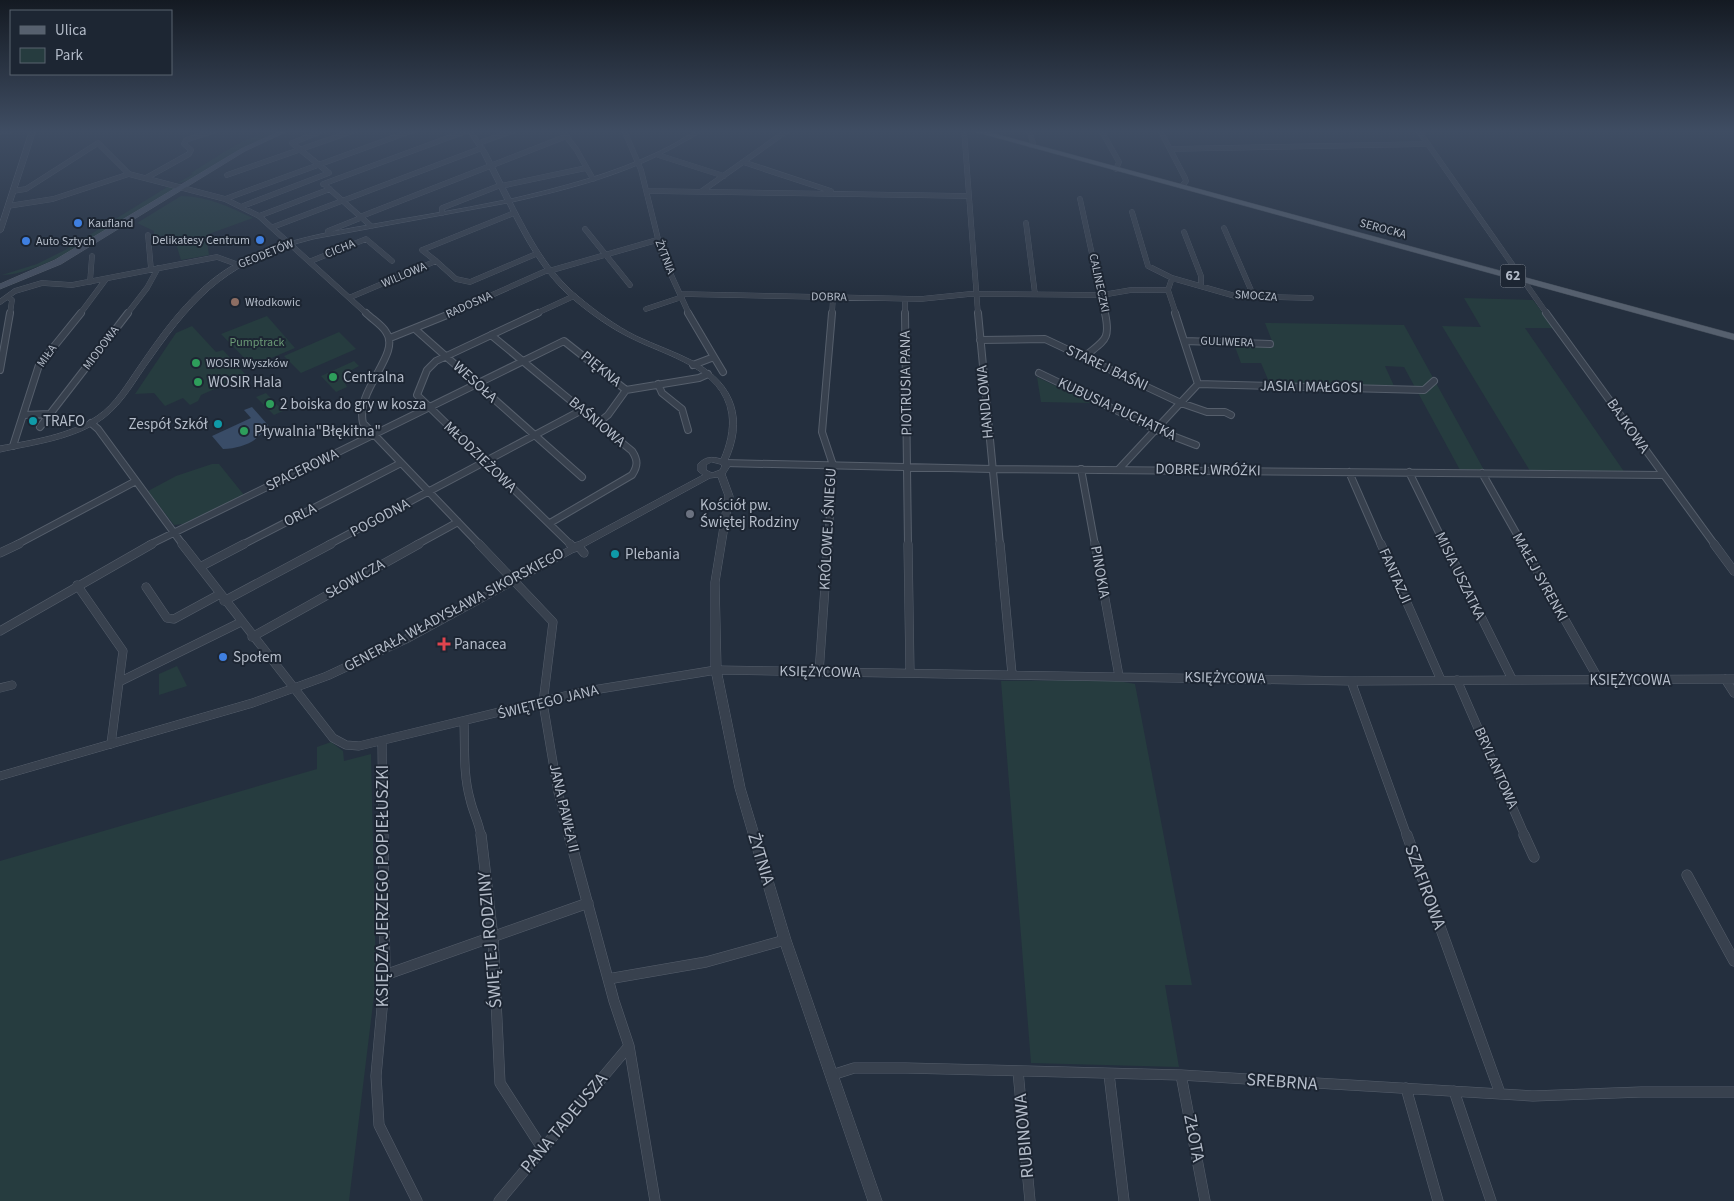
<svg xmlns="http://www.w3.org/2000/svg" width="1734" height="1201" font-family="'Source Sans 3',sans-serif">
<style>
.green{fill:#263c3f}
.water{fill:#394c67}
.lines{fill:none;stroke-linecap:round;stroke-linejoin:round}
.minor-far3-casing{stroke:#565f6c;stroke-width:5.5}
.minor-far2-casing{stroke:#565f6c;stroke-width:8}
.minor-far1-casing{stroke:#565f6c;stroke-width:9}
.minor-casing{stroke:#565f6c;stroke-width:11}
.tertiary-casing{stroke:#565f6c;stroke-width:1}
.secondary-casing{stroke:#565f6c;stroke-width:1}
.primary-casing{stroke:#414a57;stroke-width:1}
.minor-far3{stroke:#38414e;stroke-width:5}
.minor-far2{stroke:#38414e;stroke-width:6}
.minor-far1{stroke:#38414e;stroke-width:8}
.minor{stroke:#38414e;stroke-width:10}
.tertiary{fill:#38414e;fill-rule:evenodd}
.secondary{fill:#465061;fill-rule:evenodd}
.primary{fill:#56606e;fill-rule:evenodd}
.shop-dot{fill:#3f7fe0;stroke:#1d2633;stroke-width:2}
.education-dot{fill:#8d6e63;stroke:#1d2633;stroke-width:2}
.leisure-dot{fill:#2e9e5b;stroke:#1d2633;stroke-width:2}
.culture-dot{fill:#0f9aa8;stroke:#1d2633;stroke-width:2}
.worship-dot{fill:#6b7280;stroke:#1d2633;stroke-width:2}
.health-dot{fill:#e0444e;stroke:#1d2633;stroke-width:2}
.labels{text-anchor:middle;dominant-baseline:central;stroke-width:4;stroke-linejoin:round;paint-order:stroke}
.far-poi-label{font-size:12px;fill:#b4bcc9;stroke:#1d2633;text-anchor:start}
.far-street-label{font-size:12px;fill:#b4bcc9;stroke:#1d2633}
.far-park-label{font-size:12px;fill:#6b9a76;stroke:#1d2633}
.shield{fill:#1d2633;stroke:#878f9c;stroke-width:1}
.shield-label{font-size:14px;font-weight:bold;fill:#b4bcc9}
.street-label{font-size:15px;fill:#b4bcc9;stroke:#1d2633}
.poi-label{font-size:15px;fill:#b4bcc9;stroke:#1d2633;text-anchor:start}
.near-street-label{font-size:18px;fill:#b4bcc9;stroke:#1d2633}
</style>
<rect width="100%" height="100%" fill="#242f3e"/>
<!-- green -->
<path class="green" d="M 285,130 L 239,151 L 192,179 L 176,184 L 193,174 L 191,173 C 219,156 252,130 285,130 Z
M 169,186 L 179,188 C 140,211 43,276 2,275 L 37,264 L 65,250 Z
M 181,196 C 207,196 230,207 253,218 L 206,235 L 209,255 L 181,260 L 173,234 L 154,237 L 154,231 L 137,223 Z
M 1464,298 L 1533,300 L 1554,328 L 1525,328 L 1625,473 L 1530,471 L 1442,326 L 1481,327 Z
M 267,316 L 295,348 L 252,366 L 221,334 Z
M 1265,323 L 1404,325 L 1484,470 L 1460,470 L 1404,367 L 1385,366 L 1394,386 L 1269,382 L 1261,363 L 1241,363 L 1234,344 L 1274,346 Z
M 192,326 L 216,352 L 223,350 L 246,375 L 201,395 L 198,401 L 190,405 L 183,398 L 165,406 L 154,393 L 135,394 L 176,333 Z
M 339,332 L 356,349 L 301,373 L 284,356 Z
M 354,361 L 359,366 L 348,372 L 344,381 L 347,387 L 336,392 L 321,376 Z
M 1037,377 L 1091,403 L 1041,402 Z
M 266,393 L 283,411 L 274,415 L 256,397 Z
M 212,464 L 219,464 L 244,495 L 183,524 L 174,525 L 148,491 L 176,476 Z
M 177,666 L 187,686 L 159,695 L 159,674 Z
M 1113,680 L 1135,684 L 1192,985 L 1165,985 L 1179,1067 L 1031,1063 L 1001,681 Z
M 331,742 L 343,751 L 344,761 L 371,754 L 376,979 L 349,1201 L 0,1201 L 0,861 L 317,769 L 317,747 Z"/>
<!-- water -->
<path class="water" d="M 252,407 L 268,425 C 258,442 242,448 223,449 L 212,436 L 251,418 L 244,410 Z"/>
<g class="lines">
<defs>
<path id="minor-far3" d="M 561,130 L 576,149 L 593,179
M 624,130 L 641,170 L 662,255 L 689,314
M 964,130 L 978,314
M 1029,130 L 1033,143 L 1031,145
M 1101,130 L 1119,162 L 1116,169
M 1160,130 L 1185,178 L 1186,181 L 1182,186
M 1418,130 L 1547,314
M 0,132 L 12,130
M 479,143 L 515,130
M 1170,149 L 1428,144
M 658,155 L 724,176
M 743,162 L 831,191
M 227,175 L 356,130
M 146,178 L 189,154 L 191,150 L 184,144 L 186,140 L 216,130
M 323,184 L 469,130
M 326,186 L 371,226
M 501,186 L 586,168
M 13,191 L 26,189 L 98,143 L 129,174
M 647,191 L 969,196
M 702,191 L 788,130
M 225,199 L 414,130
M 1080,199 L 1105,314
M 8,206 L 53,199 L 129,174 L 225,199 L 259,216 L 367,314
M 243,206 L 329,173 L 292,143 L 324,130
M 1132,212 L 1148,266 L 1172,278 L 1235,296 L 1311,298
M 442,213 L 442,208 L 501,185
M 259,216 L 330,189
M 362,216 L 567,136
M 1026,223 L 1035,294
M 273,227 L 482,148
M 1224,228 L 1254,297
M 585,229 L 630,285
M 328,231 L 363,217
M 1184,232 L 1201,276 L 1201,285
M 148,235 L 151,269
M 311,261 L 366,239 L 392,261
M 436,261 L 422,250 L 514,213
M 549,271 L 657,240
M 1172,278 L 1168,290 L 1176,314
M 90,282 L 92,256
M 680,294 L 921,299 L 970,294 L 1102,295 L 1131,290 L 1168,290
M 8,297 L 12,300 L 10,314
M 351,297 L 436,261 L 456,279 L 470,282 L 536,254
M 905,299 L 905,314
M 0,302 L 15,291 L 42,283 L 72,285 L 217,257 L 239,265
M 646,309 L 682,297
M 80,314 L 106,279
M 127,314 L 147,288 L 158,268
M 449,314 L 548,270
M 535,314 L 574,296
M 832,314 L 833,297"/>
<path id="minor-far2" d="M 366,313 C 372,319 382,325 386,332 C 402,354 355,389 363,423 L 480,545
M 538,313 L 436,361 L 427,370 L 417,395 L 571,545
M 688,313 L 714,357 L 693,365
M 905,313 L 908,545
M 978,313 L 1000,545
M 1175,313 L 1198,384
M 1546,313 L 1715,545
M 415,329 L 582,477
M 491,335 L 632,451 C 638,460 638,466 632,475 L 550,523
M 390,338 L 452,313
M 980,340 L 1045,339 L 1181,403 L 1207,412 L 1225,412 L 1231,415
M 1185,341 L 1270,344
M 714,357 L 723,372
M 1084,357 C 1104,340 1111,341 1105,313
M 0,370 L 10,313
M 1039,373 L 1157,430 L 1196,445
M 658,384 L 662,393 L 682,409 L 688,430
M 1198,384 L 1424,390 L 1434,381
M 626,390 L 699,378 L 708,374
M 24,415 L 50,414
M 91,423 L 98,429 L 183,545
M 40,427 L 128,313
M 13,446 L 39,365 L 81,313
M 725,463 L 992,469 L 1662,475
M 1081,469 L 1095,545
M 1119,469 L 1198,384
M 1349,472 L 1381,545
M 1409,472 L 1445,545
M 1482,473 L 1523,545
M 16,545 L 136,481
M 149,545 L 564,341 L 626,390 L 608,415 L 598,423
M 242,545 L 401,463
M 328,545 L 582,410
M 416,545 L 458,522
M 828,545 L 833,465 L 822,432 L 832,313"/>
<path id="minor-far1" d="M 182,544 L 333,738 L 346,745 L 359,746 L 581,692 L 716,670 L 1351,681 L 1734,679
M 479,544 L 553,622 L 543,703 L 558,792 L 570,836
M 570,544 L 574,548
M 908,544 L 910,673
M 1000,544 L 1012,674
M 1095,544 L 1119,676
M 1381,544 L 1441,680
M 1445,544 L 1512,679
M 1522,544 L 1599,680
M 1714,544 L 1734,571
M 578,546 L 584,553
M 0,553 L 19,544
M 200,567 L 244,544
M 77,585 L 123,651 L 111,744
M 146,587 L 167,618 L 174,619 L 220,594
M 224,601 L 331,544
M 0,631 L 152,544
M 252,637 L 419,544
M 819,673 L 828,544
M 1725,679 L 1734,693
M 1457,680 L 1525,836
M 1351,681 L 1407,836
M 119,682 L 241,622
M 0,688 L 12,685
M 464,722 C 465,748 463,774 470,799 C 473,813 479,822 481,836
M 382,742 L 383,836"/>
<path id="minor" d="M 383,835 L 385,975 L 376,1076 L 379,1125 L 417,1201
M 481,835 L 493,938 L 500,1083 L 542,1148
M 569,835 L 614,1001 L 629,1046 L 655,1201
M 1407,835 L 1500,1093
M 1524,835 L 1534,857
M 1687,875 L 1734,961
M 385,975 L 588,903
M 608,979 L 706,962 L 785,940
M 1018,1071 L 1030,1201
M 1109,1074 L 1124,1201
M 832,1075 L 854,1068 L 906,1068 L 1181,1075 L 1533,1096 L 1641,1092 L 1734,1092
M 1181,1075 L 1205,1201
M 1406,1088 L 1438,1201
M 1454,1091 L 1491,1201
M 499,1201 L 629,1046"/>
<path id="tertiary" d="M 30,130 L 36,130 L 3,231 L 0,233 L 0,222 Z
M 467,130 L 472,130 L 487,152 L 511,199 C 562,187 612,174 660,151 C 673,145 685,137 697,130 L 703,130 C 696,136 687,140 680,144 C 628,174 570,189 512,202 C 530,237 548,272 579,297 C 597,312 616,326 636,336 C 655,345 676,352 695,362 C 735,385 747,420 727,462 L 730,466 L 725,474 L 733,496 L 719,582 L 721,670 L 745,788 L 791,940 L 882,1201 L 868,1201 L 779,940 L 735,788 L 711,670 L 711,582 L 725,496 L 718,477 L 710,478 L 409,642 L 330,679 L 253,707 L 0,780 L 0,772 L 252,699 L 324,673 L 403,636 L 703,475 L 698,471 L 698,464 C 705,457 711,456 721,459 C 727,445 731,430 729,414 C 722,368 666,356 631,338 C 610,328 591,314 574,300 C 543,274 524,238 507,203 L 313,239 C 231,260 198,292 151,359 C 136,379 124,403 104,418 C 74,440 35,444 0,452 L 0,446 C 33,440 69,435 97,416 C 115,404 126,384 138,367 C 164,329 191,291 230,267 C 271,243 317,234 363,226 C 411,217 458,210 505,200 L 481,152 ZM 712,462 L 720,464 L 722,466 L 720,470 L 712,473 L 706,470 L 706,465 Z"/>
<path id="secondary" d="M 283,130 L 290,130 L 245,151 L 61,264 L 0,289 L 0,284 L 55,260 L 241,149 Z"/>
<path id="primary" d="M 971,130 L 981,130 L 1734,334 L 1734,340 L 972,131 Z"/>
</defs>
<!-- minor-far3 casing -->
<use href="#minor-far3" class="minor-far3-casing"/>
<!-- minor-far2 casing -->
<use href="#minor-far2" class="minor-far2-casing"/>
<!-- minor-far1 casing -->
<use href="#minor-far1" class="minor-far1-casing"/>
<!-- minor casing -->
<use href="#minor" class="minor-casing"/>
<!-- tertiary casing -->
<use href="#tertiary" class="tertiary-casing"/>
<!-- secondary casing -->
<use href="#secondary" class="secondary-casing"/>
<!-- primary casing -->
<use href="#primary" class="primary-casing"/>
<!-- minor-far3 -->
<use href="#minor-far3" class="minor-far3"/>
<!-- minor-far2 -->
<use href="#minor-far2" class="minor-far2"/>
<!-- minor-far1 -->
<use href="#minor-far1" class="minor-far1"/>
<!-- minor -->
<use href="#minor" class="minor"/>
<!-- tertiary -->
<use href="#tertiary" class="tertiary"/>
<!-- secondary -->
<use href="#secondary" class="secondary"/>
<!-- primary -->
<use href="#primary" class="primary"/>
</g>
<!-- sky -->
<linearGradient id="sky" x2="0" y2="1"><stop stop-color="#141a22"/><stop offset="0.44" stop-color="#3f4d63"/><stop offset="1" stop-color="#3f4d63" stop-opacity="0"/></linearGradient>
<rect width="1734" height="298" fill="url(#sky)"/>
<!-- markers -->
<g class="shop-dot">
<circle cx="78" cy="223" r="5"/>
<circle cx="260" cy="240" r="5"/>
<circle cx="26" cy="241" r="5"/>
<circle cx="223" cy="657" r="5"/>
</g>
<circle class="education-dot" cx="235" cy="302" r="5"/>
<g class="leisure-dot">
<circle cx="196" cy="363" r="5"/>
<circle cx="333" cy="377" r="5"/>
<circle cx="198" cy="382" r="5"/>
<circle cx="270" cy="404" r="5"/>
<circle cx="244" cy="431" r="5"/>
</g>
<g class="culture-dot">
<circle cx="33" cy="421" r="5"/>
<circle cx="218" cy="424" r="5"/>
<circle cx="615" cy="554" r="5"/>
</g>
<circle class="worship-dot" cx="690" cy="514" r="5"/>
<path class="health-dot" d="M441.5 636.5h5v5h5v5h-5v5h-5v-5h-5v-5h5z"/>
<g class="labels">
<!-- far-poi labels -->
<g class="far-poi-label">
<text x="88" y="223">Kaufland</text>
<text x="250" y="240" text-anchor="end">Delikatesy Centrum</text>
<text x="36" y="241">Auto Sztych</text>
<text x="245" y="302">Włodkowic</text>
<text x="206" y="363">WOSIR Wyszków</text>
</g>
<!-- far-street labels -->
<g class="far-street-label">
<text transform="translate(1383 229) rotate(15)">SEROCKA</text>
<text transform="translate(340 249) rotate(-22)">CICHA</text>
<text transform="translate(266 254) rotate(-22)">GEODETÓW</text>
<text transform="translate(665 257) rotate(69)">ŻYTNIA</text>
<text transform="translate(404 275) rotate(-23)">WILLOWA</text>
<text transform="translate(1099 283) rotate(78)">CALINECZKI</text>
<text transform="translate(1256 296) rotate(4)">SMOCZA</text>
<text transform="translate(829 297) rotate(1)">DOBRA</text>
<text transform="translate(469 305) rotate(-24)">RADOSNA</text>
<text transform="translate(1227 342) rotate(2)">GULIWERA</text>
<text transform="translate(101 348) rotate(-53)">MIODOWA</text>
<text transform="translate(47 356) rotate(-55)">MIŁA</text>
</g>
<!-- far-park labels -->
<g class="far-park-label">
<text x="257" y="342">Pumptrack</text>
</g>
<!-- shield labels -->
<rect class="shield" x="1500.5" y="264.5" width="25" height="23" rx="4"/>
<g class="shield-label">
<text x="1513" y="276">62</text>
</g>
<!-- street labels -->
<g class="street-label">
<text transform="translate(1107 368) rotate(25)">STAREJ BAŚNI</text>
<text transform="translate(601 369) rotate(39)">PIĘKNA</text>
<text transform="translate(475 382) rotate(42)">WESOŁA</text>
<text transform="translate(906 383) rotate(-91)">PIOTRUSIA PANA</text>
<text transform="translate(1311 387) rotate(1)">JASIA I MAŁGOSI</text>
<text transform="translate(985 402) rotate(-95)">HANDLOWA</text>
<text transform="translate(1117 409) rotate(25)">KUBUSIA PUCHATKA</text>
<text transform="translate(597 422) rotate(40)">BAŚNIOWA</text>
<text transform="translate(1628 426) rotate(55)">BAJKOWA</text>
<text transform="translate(480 457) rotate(44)">MŁODZIEŻOWA</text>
<text transform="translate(302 470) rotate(-26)">SPACEROWA</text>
<text transform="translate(1208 470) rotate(1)">DOBREJ WRÓŻKI</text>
<text transform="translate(300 515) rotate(-27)">ORLA</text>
<text transform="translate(380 518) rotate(-28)">POGODNA</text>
<text transform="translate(828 529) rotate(-87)">KRÓLOWEJ ŚNIEGU</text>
<text transform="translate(1100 572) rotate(80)">PINOKIA</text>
<text transform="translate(1395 576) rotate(66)">FANTAZJI</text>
<text transform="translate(1460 576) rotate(64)">MISIA USZATKA</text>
<text transform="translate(1540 577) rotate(61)">MAŁEJ SYRENKI</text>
<text transform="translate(355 579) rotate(-29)">SŁOWICZA</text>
<text transform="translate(454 610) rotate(-28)">GENERAŁA WŁADYSŁAWA SIKORSKIEGO</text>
<text transform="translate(820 672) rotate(1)">KSIĘŻYCOWA</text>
<text transform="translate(1225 678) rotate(1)">KSIĘŻYCOWA</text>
<text x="1630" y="680">KSIĘŻYCOWA</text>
<text transform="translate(548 702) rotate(-14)">ŚWIĘTEGO JANA</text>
<text transform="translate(1496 768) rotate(66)">BRYLANTOWA</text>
<text transform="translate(564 808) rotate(77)">JANA PAWŁA II</text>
</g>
<!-- poi labels -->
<g class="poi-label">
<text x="343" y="377">Centralna</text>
<text x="208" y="382">WOSIR Hala</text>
<text x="280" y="404">2 boiska do gry w kosza</text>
<text x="43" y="421">TRAFO</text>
<text x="208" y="424" text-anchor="end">Zespół Szkół</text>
<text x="254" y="431">Pływalnia"Błękitna"</text>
<text x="700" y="505">Kościół pw.<tspan x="700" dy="17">Świętej Rodziny</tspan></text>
<text x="625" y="554">Plebania</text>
<text x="454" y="644">Panacea</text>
<text x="233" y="657">Społem</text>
</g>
<!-- near-street labels -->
<g class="near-street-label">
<text transform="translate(761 859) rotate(73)">ŻYTNIA</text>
<text transform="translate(382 886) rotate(-90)">KSIĘDZA JERZEGO POPIEŁUSZKI</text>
<text transform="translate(1425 887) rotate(70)">SZAFIROWA</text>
<text transform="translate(490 940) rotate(-95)">ŚWIĘTEJ RODZINY</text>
<text transform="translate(1282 1082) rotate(4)">SREBRNA</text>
<text transform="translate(564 1123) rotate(-50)">PANA TADEUSZA</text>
<text transform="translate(1024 1136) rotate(-95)">RUBINOWA</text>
<text transform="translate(1194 1138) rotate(79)">ZŁOTA</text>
</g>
</g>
<!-- legend -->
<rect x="10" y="10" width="162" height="65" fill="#1d2633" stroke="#59626f"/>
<rect x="20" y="26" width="25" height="8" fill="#56606e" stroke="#59626f"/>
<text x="55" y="35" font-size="15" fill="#b4bcc9">Ulica</text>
<rect x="20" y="48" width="25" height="15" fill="#263c3f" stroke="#59626f"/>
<text x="55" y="60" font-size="15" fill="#b4bcc9">Park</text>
</svg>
